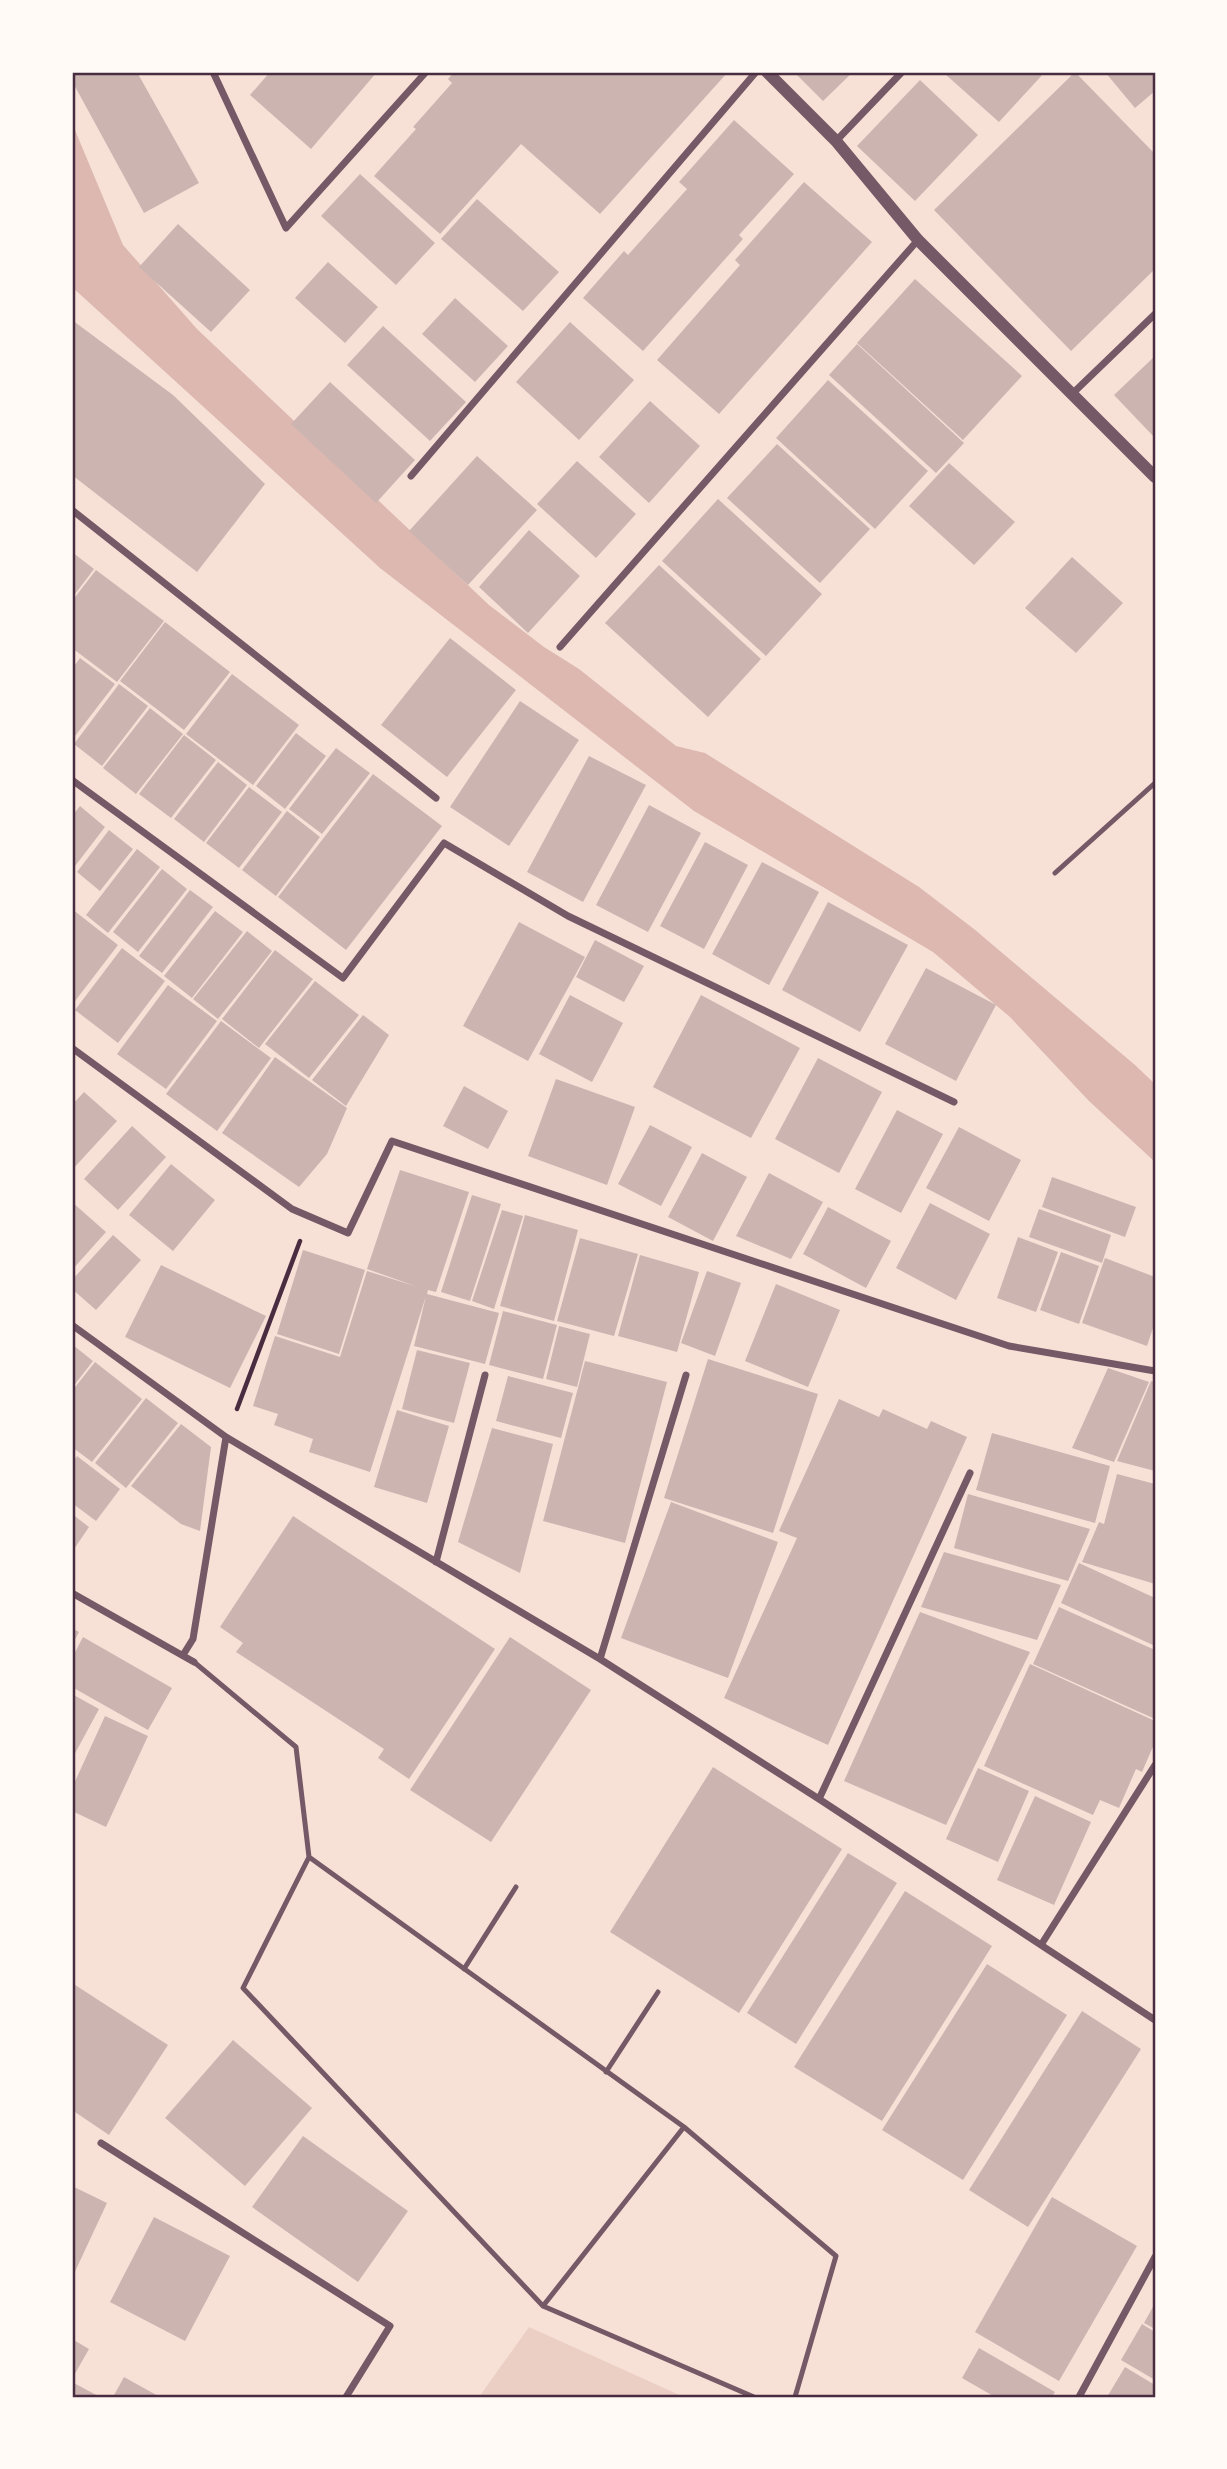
<svg xmlns="http://www.w3.org/2000/svg" width="1227" height="2469" font-family="'Roboto Condensed',sans-serif">
<style>
.green{fill:#ebcfc5}
.water{fill:#dcb8b0}
.building{fill:#ccb4b1}
.lines{fill:none;stroke-linecap:round;stroke-linejoin:round}
.path{stroke:#4a2c40;stroke-width:4.5}
.service{stroke:#755966;stroke-width:5}
.minor{stroke:#755966;stroke-width:7}
.tertiary{stroke:#755966;stroke-width:12}
.neatline{fill:none;stroke:#4a2c40;stroke-width:2.5}
</style>
<rect width="100%" height="100%" fill="#f7e1d7"/>
<!-- green -->
<path class="green" d="M 529,2327 L 684,2397 L 479,2397 Z"/>
<!-- water -->
<path class="water" d="M 72,123 L 123,245 L 197,329 L 489,605 L 544,647 L 579,669 L 676,746 L 705,753 L 919,887 L 974,929 L 1135,1065 L 1155,1084 L 1155,1162 L 1089,1101 L 1010,1017 L 933,952 L 694,811 L 380,568 L 72,287 Z"/>
<!-- building -->
<path class="building" d="M 72,72 L 137,72 L 199,183 L 144,213 L 72,81 Z
M 270,72 L 377,72 L 311,149 L 250,95 Z
M 454,72 L 728,72 L 600,214 L 521,144 L 440,234 L 374,176 L 416,129 L 413,127 L 452,83 L 448,79 Z
M 794,72 L 853,72 L 823,101 Z
M 947,72 L 1045,72 L 999,122 L 945,74 Z
M 1075,72 L 1155,154 L 1155,269 L 1071,351 L 934,210 Z
M 1105,72 L 1155,72 L 1155,91 L 1135,108 Z
M 920,80 L 978,135 L 915,201 L 857,146 Z
M 734,120 L 794,174 L 739,235 L 743,239 L 643,351 L 583,298 L 624,251 L 628,255 L 687,189 L 679,182 Z
M 360,174 L 435,243 L 396,285 L 321,216 Z
M 804,182 L 872,242 L 719,414 L 657,360 L 740,265 L 735,260 Z
M 477,199 L 559,272 L 523,311 L 441,239 Z
M 178,224 L 250,290 L 211,332 L 139,267 Z
M 328,262 L 378,307 L 345,343 L 295,298 Z
M 915,279 L 1022,376 L 963,440 L 857,343 Z
M 455,298 L 508,346 L 475,382 L 422,334 Z
M 72,320 L 173,395 L 265,484 L 197,572 L 72,475 Z
M 570,322 L 634,380 L 579,440 L 516,382 Z
M 383,326 L 466,402 L 430,441 L 347,365 Z
M 857,344 L 964,443 L 936,473 L 829,375 Z
M 1155,356 L 1155,438 L 1114,395 Z
M 828,380 L 928,471 L 875,529 L 776,438 Z
M 330,382 L 415,460 L 376,503 L 291,424 Z
M 650,401 L 700,446 L 649,503 L 599,457 Z
M 777,444 L 870,529 L 820,583 L 727,498 Z
M 477,456 L 537,510 L 468,585 L 409,531 Z
M 577,461 L 636,514 L 596,558 L 537,504 Z
M 949,463 L 1015,522 L 974,565 L 909,506 Z
M 718,499 L 822,594 L 766,656 L 662,561 Z
M 529,530 L 580,576 L 528,633 L 479,587 Z
M 72,552 L 94,569 L 72,598 Z
M 1072,557 L 1123,603 L 1076,653 L 1025,608 Z
M 659,565 L 761,659 L 708,717 L 605,623 Z
M 96,570 L 164,621 L 117,682 L 72,648 L 72,601 Z
M 165,622 L 230,672 L 184,730 L 120,681 Z
M 450,638 L 516,690 L 447,777 L 381,725 Z
M 80,658 L 115,684 L 72,740 L 72,669 Z
M 232,674 L 299,725 L 253,785 L 186,734 Z
M 119,684 L 148,706 L 102,766 L 74,744 Z
M 520,701 L 579,740 L 509,846 L 450,807 Z
M 150,708 L 183,734 L 136,794 L 103,768 Z
M 296,733 L 326,756 L 285,809 L 256,786 Z
M 184,735 L 216,760 L 171,818 L 139,794 Z
M 336,748 L 370,773 L 322,834 L 289,809 Z
M 589,756 L 646,785 L 583,902 L 527,872 Z
M 218,762 L 247,785 L 204,842 L 174,819 Z
M 373,774 L 442,826 L 346,950 L 278,897 Z
M 249,787 L 282,812 L 239,868 L 206,843 Z
M 649,805 L 701,833 L 648,932 L 596,905 Z
M 80,806 L 105,827 L 72,870 L 72,816 Z
M 287,811 L 320,837 L 276,896 L 242,870 Z
M 109,830 L 133,849 L 100,891 L 77,872 Z
M 705,842 L 748,865 L 704,949 L 660,926 Z
M 137,849 L 160,867 L 108,933 L 86,915 Z
M 762,862 L 819,892 L 769,985 L 712,954 Z
M 162,869 L 187,889 L 138,952 L 113,932 Z
M 190,890 L 213,907 L 162,973 L 139,956 Z
M 828,902 L 908,945 L 860,1032 L 782,990 Z
M 72,909 L 118,945 L 72,1005 Z
M 215,911 L 243,932 L 192,998 L 164,976 Z
M 519,922 L 585,957 L 528,1061 L 463,1026 Z
M 247,931 L 272,951 L 218,1019 L 193,999 Z
M 595,940 L 644,966 L 624,1002 L 576,977 Z
M 122,948 L 165,981 L 118,1043 L 75,1010 Z
M 275,950 L 313,979 L 259,1048 L 222,1019 Z
M 926,968 L 996,1005 L 956,1081 L 885,1044 Z
M 315,981 L 359,1015 L 309,1078 L 265,1044 Z
M 168,985 L 217,1021 L 166,1089 L 117,1054 Z
M 570,995 L 623,1023 L 592,1082 L 539,1054 Z
M 701,995 L 800,1048 L 751,1138 L 653,1087 Z
M 363,1015 L 389,1035 L 346,1106 L 312,1080 Z
M 221,1021 L 271,1058 L 217,1131 L 166,1094 Z
M 275,1057 L 347,1108 L 327,1154 L 299,1187 L 222,1133 Z
M 818,1058 L 882,1092 L 839,1173 L 775,1139 Z
M 556,1079 L 635,1107 L 607,1185 L 528,1156 Z
M 464,1086 L 508,1111 L 488,1149 L 443,1126 Z
M 84,1092 L 117,1121 L 72,1170 L 72,1105 Z
M 897,1110 L 943,1134 L 901,1213 L 855,1189 Z
M 650,1125 L 692,1147 L 661,1206 L 618,1184 Z
M 132,1126 L 166,1157 L 118,1210 L 84,1179 Z
M 959,1127 L 1021,1160 L 989,1221 L 926,1188 Z
M 702,1153 L 747,1177 L 713,1241 L 668,1217 Z
M 171,1164 L 215,1200 L 173,1251 L 129,1215 Z
M 400,1170 L 469,1192 L 436,1292 L 428,1290 L 427,1294 L 499,1313 L 485,1364 L 414,1346 L 426,1296 L 370,1472 L 309,1452 L 313,1439 L 274,1425 L 278,1414 L 253,1406 L 275,1336 L 340,1357 L 367,1271 L 418,1287 L 367,1269 Z
M 769,1173 L 823,1202 L 791,1259 L 736,1236 Z
M 1052,1177 L 1136,1207 L 1125,1237 L 1042,1207 Z
M 472,1195 L 501,1204 L 470,1301 L 441,1292 Z
M 72,1202 L 106,1232 L 72,1270 Z
M 930,1203 L 990,1234 L 956,1300 L 896,1268 Z
M 828,1207 L 891,1241 L 866,1288 L 803,1254 Z
M 1039,1209 L 1111,1235 L 1102,1263 L 1029,1237 Z
M 502,1210 L 523,1216 L 494,1309 L 472,1301 Z
M 525,1215 L 578,1230 L 554,1321 L 500,1306 Z
M 113,1235 L 141,1260 L 96,1310 L 72,1289 L 72,1280 Z
M 1018,1237 L 1058,1252 L 1036,1312 L 997,1298 Z
M 580,1238 L 638,1254 L 614,1336 L 557,1321 Z
M 303,1250 L 365,1270 L 339,1354 L 277,1334 Z
M 1061,1252 L 1099,1266 L 1079,1324 L 1040,1310 Z
M 640,1255 L 699,1272 L 677,1352 L 618,1336 Z
M 1105,1258 L 1155,1277 L 1155,1322 L 1147,1346 L 1082,1323 Z
M 161,1265 L 266,1316 L 230,1388 L 125,1337 Z
M 707,1271 L 741,1283 L 715,1356 L 681,1343 Z
M 776,1284 L 840,1310 L 808,1387 L 745,1361 Z
M 503,1311 L 557,1325 L 543,1379 L 489,1365 Z
M 559,1326 L 590,1334 L 577,1387 L 546,1379 Z
M 73,1345 L 93,1361 L 72,1388 L 72,1347 Z
M 417,1350 L 470,1363 L 454,1423 L 402,1409 Z
M 708,1359 L 818,1394 L 773,1533 L 664,1498 Z
M 585,1361 L 667,1382 L 625,1543 L 543,1521 Z
M 95,1362 L 142,1399 L 92,1462 L 72,1447 L 72,1391 Z
M 1108,1368 L 1149,1382 L 1114,1462 L 1072,1448 Z
M 508,1376 L 573,1393 L 561,1438 L 496,1421 Z
M 1151,1381 L 1155,1382 L 1155,1471 L 1117,1461 Z
M 146,1398 L 178,1423 L 126,1488 L 95,1463 Z
M 839,1399 L 879,1417 L 883,1409 L 927,1429 L 931,1421 L 967,1437 L 828,1745 L 724,1698 L 797,1538 L 779,1531 Z
M 397,1410 L 449,1426 L 427,1503 L 374,1487 Z
M 181,1424 L 211,1447 L 200,1531 L 181,1524 L 131,1486 Z
M 492,1428 L 553,1444 L 520,1573 L 458,1542 Z
M 992,1433 L 1110,1466 L 1095,1523 L 976,1490 Z
M 77,1456 L 120,1489 L 96,1521 L 72,1503 L 72,1463 Z
M 1117,1474 L 1155,1484 L 1155,1584 L 1082,1562 L 1099,1522 L 1104,1524 Z
M 968,1494 L 1090,1529 L 1068,1581 L 954,1548 Z
M 671,1502 L 778,1542 L 728,1678 L 621,1638 Z
M 72,1514 L 89,1527 L 72,1552 Z
M 293,1516 L 495,1649 L 409,1779 L 378,1758 L 384,1749 L 236,1652 L 243,1643 L 220,1627 Z
M 944,1552 L 1061,1585 L 1037,1640 L 921,1607 Z
M 1079,1563 L 1155,1598 L 1155,1646 L 1061,1603 Z
M 1059,1607 L 1155,1650 L 1155,1719 L 1033,1664 Z
M 920,1612 L 1030,1652 L 946,1825 L 844,1781 Z
M 72,1628 L 79,1632 L 72,1645 Z
M 83,1637 L 172,1688 L 148,1730 L 72,1687 L 72,1658 Z
M 510,1637 L 591,1690 L 491,1842 L 410,1790 Z
M 1030,1664 L 1155,1721 L 1155,1742 L 1142,1772 L 1136,1769 L 1119,1808 L 1100,1800 L 1093,1815 L 984,1766 Z
M 72,1694 L 99,1709 L 72,1759 Z
M 105,1716 L 148,1736 L 106,1827 L 72,1811 L 72,1788 Z
M 713,1767 L 842,1849 L 739,2013 L 610,1932 Z
M 978,1768 L 1029,1791 L 998,1862 L 946,1839 Z
M 1035,1796 L 1091,1822 L 1054,1905 L 997,1880 Z
M 848,1853 L 897,1883 L 796,2044 L 747,2013 Z
M 905,1891 L 992,1946 L 882,2121 L 794,2067 Z
M 987,1964 L 1067,2015 L 963,2180 L 882,2130 Z
M 72,1983 L 168,2045 L 109,2135 L 72,2110 Z
M 1082,2011 L 1141,2049 L 1028,2227 L 969,2190 Z
M 233,2040 L 312,2108 L 245,2186 L 165,2118 Z
M 303,2136 L 408,2211 L 358,2282 L 252,2207 Z
M 72,2186 L 107,2203 L 72,2278 Z
M 1052,2197 L 1137,2246 L 1059,2381 L 975,2332 Z
M 154,2217 L 230,2256 L 185,2341 L 110,2302 Z
M 1155,2303 L 1155,2329 L 1144,2323 Z
M 1142,2324 L 1155,2332 L 1155,2380 L 1121,2360 Z
M 72,2339 L 89,2349 L 72,2379 Z
M 979,2348 L 1055,2392 L 1052,2397 L 995,2397 L 962,2378 Z
M 1125,2367 L 1155,2385 L 1155,2397 L 1107,2397 Z
M 124,2377 L 160,2397 L 113,2397 Z
M 72,2382 L 100,2397 L 72,2397 Z"/>
<g class="lines">
<!-- path -->
<path class="path" d="M 237,1409 L 300,1241"/>
<!-- service -->
<path class="service" d="M 1055,873 L 1155,783
M 194,1662 L 296,1747 L 309,1857 L 684,2127 L 836,2256 L 795,2397
M 309,1857 L 243,1988 L 543,2306
M 464,1969 L 516,1887
M 606,2072 L 658,1992
M 684,2127 L 543,2306 L 754,2397"/>
<!-- minor -->
<path class="minor" d="M 213,72 L 286,228 L 426,72
M 836,141 L 902,72
M 1072,394 L 1155,314
M 411,476 L 756,72
M 72,510 L 436,798
M 560,647 L 918,240
M 72,780 L 343,978 L 444,843 L 568,916 L 954,1102
M 72,1048 L 292,1209 L 348,1233 L 392,1141 L 1009,1346 L 1155,1371
M 72,1325 L 226,1437 L 600,1659 L 819,1799 L 1155,2020
M 436,1562 L 485,1375
M 72,1593 L 194,1662
M 183,1655 L 193,1639 L 226,1437
M 600,1659 L 686,1375
M 819,1799 L 970,1473
M 1041,1945 L 1155,1765
M 101,2143 L 390,2326 L 346,2397
M 1079,2397 L 1155,2257"/>
<!-- tertiary -->
<path class="tertiary" d="M 767,72 L 836,141 L 918,240 L 1155,477"/>
</g>
<!-- border -->
<rect width="1227" height="2469" fill="none" stroke="#fffaf5" stroke-width="147"/>
<rect x="74" y="74" width="1080" height="2322" class="neatline"/>
</svg>
